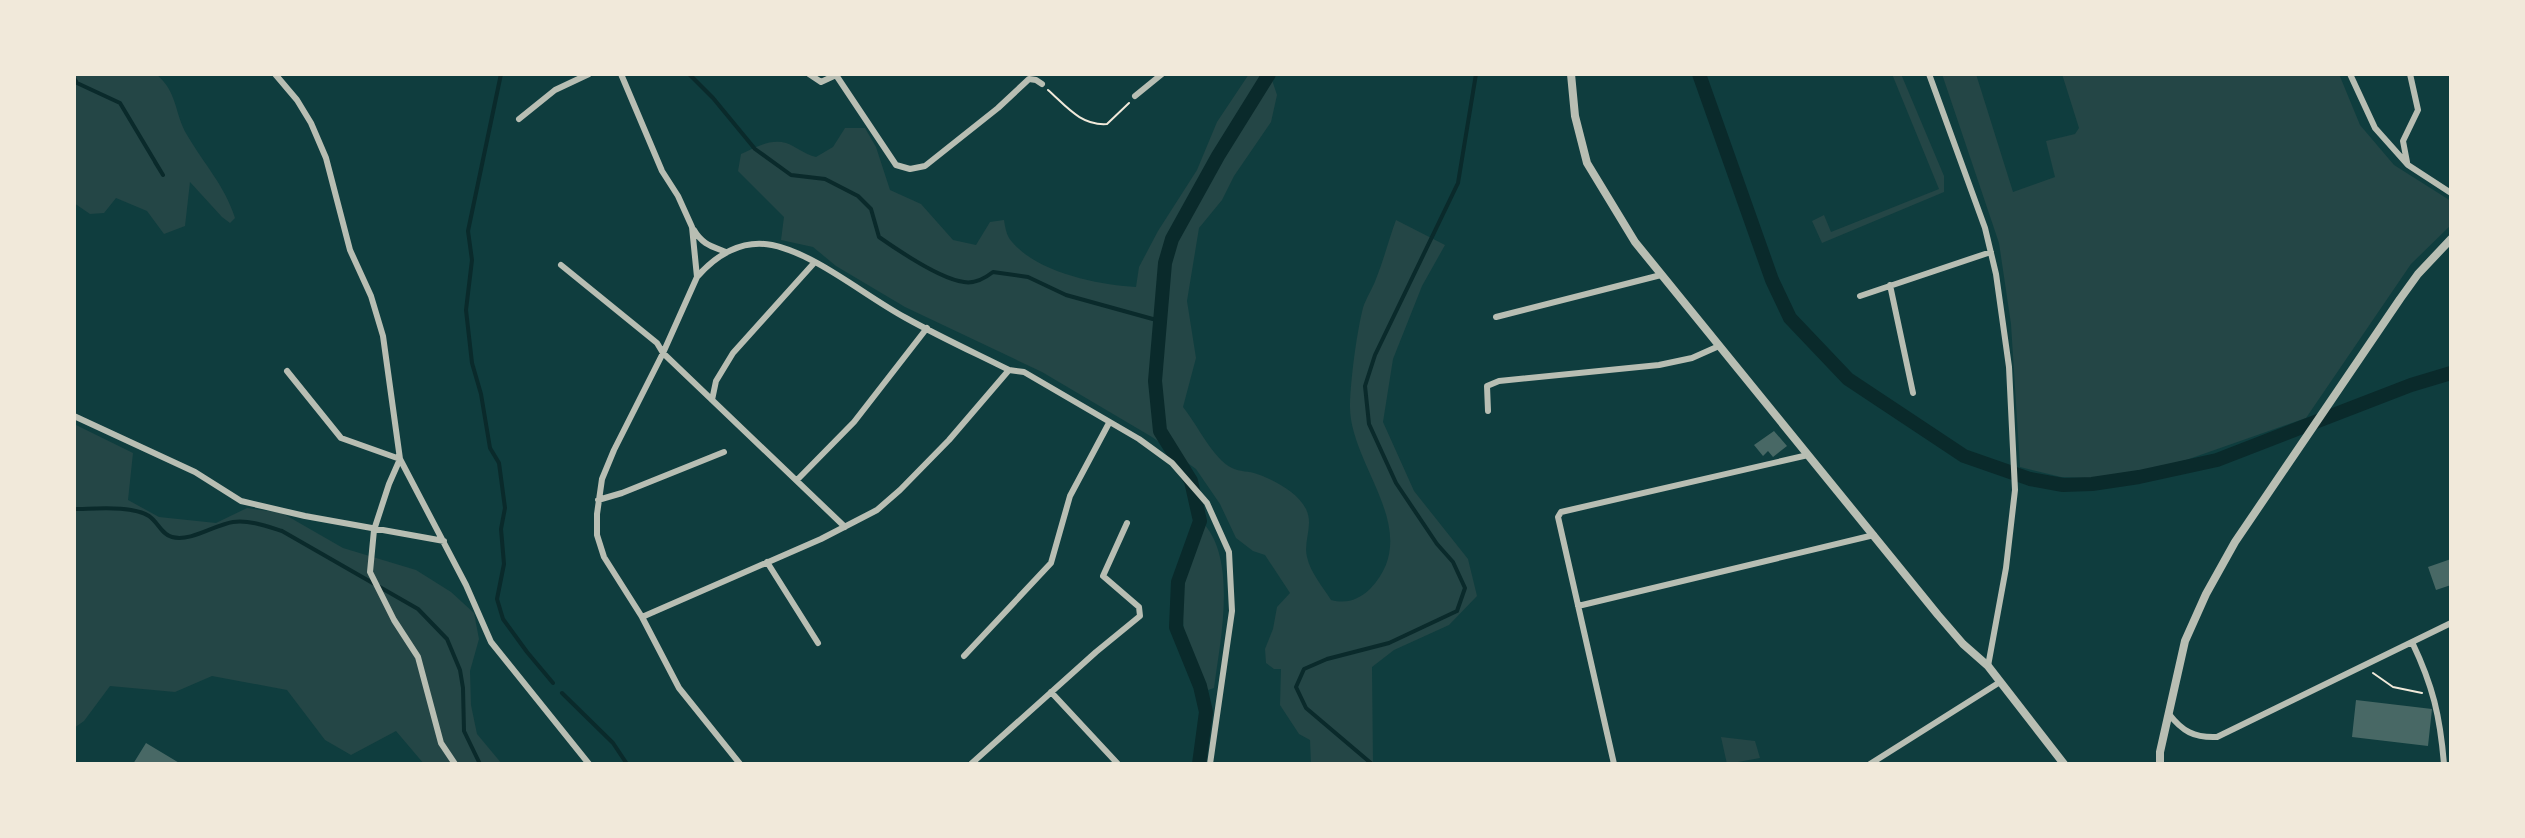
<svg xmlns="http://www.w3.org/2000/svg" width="2525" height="838" font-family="'Playfair Display',serif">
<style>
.green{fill:#244646}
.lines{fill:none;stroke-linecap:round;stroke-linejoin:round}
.stream{stroke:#0a2a2b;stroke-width:4}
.canal{stroke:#0a2a2b;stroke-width:14}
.building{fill:#486865}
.path{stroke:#f1e9da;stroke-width:2}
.minor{stroke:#b8beb3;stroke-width:6}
.tertiary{stroke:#b8beb3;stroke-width:8}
</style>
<rect width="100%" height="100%" fill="#0f3d3e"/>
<!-- green -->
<path class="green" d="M 74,74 L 156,74 C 178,92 174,113 187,135 C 204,164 225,186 235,218 L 230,223 L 222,217 L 190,182 L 185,226 L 164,234 L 147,211 L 116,198 L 104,213 L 90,214 L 74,203 Z
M 1249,74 L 1270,74 L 1277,95 L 1271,122 L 1234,176 L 1222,200 L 1199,228 L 1187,301 L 1196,358 L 1183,407 C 1197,424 1213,459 1232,468 C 1240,472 1249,471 1257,474 C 1274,480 1297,492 1306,509 C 1314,525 1303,541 1307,557 C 1310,572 1323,587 1331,600 C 1347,604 1358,600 1370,589 C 1426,530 1348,466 1350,404 C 1351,378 1356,338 1362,312 C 1364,301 1372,290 1376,279 C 1384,259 1389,239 1396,220 L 1445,245 L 1422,286 L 1393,359 L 1383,422 L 1414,491 L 1468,559 L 1477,596 L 1449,625 L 1394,650 L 1372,667 L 1373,764 L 1311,764 L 1310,740 L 1299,734 L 1280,705 L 1281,669 L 1274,669 L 1266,663 L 1265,649 L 1273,629 L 1277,607 L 1290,593 L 1265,555 L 1253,551 L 1236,538 L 1220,504 L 1196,469 L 1152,437 L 1042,372 L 905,307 L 836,266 L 813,247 L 781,240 L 784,217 L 738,171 L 741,154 C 755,148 770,138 786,143 C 795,146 804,154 816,157 L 833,147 L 845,128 L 865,128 L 876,147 L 890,190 L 921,204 L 953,240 L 976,245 L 990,222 L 1004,220 C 1005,226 1006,233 1009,238 C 1033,272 1098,285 1136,287 L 1139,267 L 1158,231 L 1197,170 L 1217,122 Z
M 1892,74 L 1901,74 L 1944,176 L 1944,192 L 1822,243 L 1812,221 L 1824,215 L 1831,232 L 1939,189 Z
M 1942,74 L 1976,74 L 2013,192 L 2055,177 L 2046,141 L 2075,134 L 2079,128 L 2062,74 L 2339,74 L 2360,125 L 2394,165 L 2451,201 L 2451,225 L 2411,264 L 2306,418 L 2186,460 L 2109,479 L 2061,477 L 2020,467 L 2011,324 L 1999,243 Z
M 74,424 L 133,453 L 128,500 L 159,517 L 216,523 L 247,508 L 282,513 L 343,548 L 416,570 L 451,592 L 474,613 L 479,639 L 470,671 L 471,705 L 477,734 L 502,764 L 424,764 L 396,731 L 351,755 L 325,740 L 287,690 L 212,676 L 175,692 L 110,686 L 84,721 L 74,728 Z
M 1205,525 C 1237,564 1220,642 1214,688 L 1208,690 L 1184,632 L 1182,609 L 1184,586 L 1193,549 Z
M 1721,737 L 1755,741 L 1760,758 L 1727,764 Z"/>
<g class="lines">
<!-- stream -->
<path class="stream" d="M 501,74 L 468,231 L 472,260 L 466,310 L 472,363 L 481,394 L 490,448 L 499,463 L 505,508 L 501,529 L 504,564 L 497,599 L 503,619 L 527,652 L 553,683
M 689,74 L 713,98 L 755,149 L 791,175 L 825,179 L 858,196 L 871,209 L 879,237 C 899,251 940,279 964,282 C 975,284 984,279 993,272 L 1028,277 L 1066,295 L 1160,321
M 74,78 L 77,83 L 120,103 L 163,175 L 155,162
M 74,509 C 94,509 132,505 149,516 C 158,522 161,534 172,537 C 191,542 214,525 233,522 C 250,520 266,526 282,531 L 418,609 L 447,639 L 460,670 L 463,688 L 464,731 L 480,764
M 562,693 L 613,743 L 627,764
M 1372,764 L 1306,708 L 1296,687 L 1304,669 L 1327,659 L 1389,643 L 1457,611 L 1465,588 L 1453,562 L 1437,544 L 1396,483 L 1369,424 L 1365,386 L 1375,355 L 1458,183 L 1476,74"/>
<!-- canal -->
<path class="canal" d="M 1699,74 L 1772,280 L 1790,318 L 1848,379 L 1964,456 L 2030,479 L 2063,485 L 2092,484 L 2139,477 L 2217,460 L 2411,385 L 2451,373
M 1199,764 L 1206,712 L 1200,686 L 1176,627 L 1178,582 L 1200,521 L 1191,481 L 1160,431 L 1155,381 L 1165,263 L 1172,239 L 1218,156 L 1269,74"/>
</g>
<!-- building -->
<path class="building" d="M 1774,431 L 1787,446 L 1773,457 L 1768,451 L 1763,456 L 1754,445 Z
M 2451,559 L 2451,585 L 2436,590 L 2428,567 Z
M 2356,700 L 2432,709 L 2428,746 L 2352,737 Z
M 146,743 L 181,764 L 133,764 Z"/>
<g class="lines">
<!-- path -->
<path class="path" d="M 1048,90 C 1066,106 1081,126 1107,124 L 1129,103
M 2373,673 L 2393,687 L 2422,693"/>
<!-- minor -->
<path class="minor" d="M 275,74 L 297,100 L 311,123 L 326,158 L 350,250 L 371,296 L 383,336 L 400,459 L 466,585 L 491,642 L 589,764
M 621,74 L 662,171 L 678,196 L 692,227 L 697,277 L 663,353 L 614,450 L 602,479 L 597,514 L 597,535 L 604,557 L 642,617 L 679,688 L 740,764
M 809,74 L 821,82 L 836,75
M 838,74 L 836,75 L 896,165 L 910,169 L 925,166 L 998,108 L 1029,79 L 1036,80 L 1042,84
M 1929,74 L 1985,228 L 1996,274 L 2009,367 L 2015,490 L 2006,568 L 1988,666
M 2350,74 L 2375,128 L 2408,165 L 2451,193
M 1135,96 L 1162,74
M 519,119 L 555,90 L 589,74
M 2407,162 L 2403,141 L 2418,110 L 2410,74
M 694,230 C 702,244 711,246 726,252
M 561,265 L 657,343 L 663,353 L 845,527
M 697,277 C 716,255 742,239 772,245 C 816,254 865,296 906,318 C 940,337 975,353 1009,370 L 1024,372 L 1139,439 L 1172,463 L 1207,503 L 1229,552 L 1232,611 L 1210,764
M 1890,285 L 1913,393
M 1860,296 L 1991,252
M 1496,317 L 1661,275
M 287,371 L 341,438 L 400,459
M 712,400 L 716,381 L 733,353 L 814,263
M 1488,411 L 1487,386 L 1499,381 L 1659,365 L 1692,358 L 1719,346
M 74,416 L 195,472 L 241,501 L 305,516 L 444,541
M 400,459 L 389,484 L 374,530 L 370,572 L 394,620 L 418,657 L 441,743 L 455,764
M 797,480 L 854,422 L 927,328
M 598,500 L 622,493 L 724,452
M 767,562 L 818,643
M 1578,606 L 1874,535
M 642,617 L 821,539 L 877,510 L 900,490 L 949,440 L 1009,370
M 2412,642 C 2433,686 2440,716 2444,764
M 964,656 L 1051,563 L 1070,496 L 1109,423
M 1051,692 L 1118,764
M 2169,714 C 2182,731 2194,738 2217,737 L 2451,623
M 971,764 L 1096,652 L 1140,616 L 1139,607 L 1103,576 L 1127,523
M 1614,764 L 1558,517 L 1561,512 L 1808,455
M 1870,764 L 2000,682"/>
<!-- tertiary -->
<path class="tertiary" d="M 1571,74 L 1575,116 L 1587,163 L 1635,242 L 1938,615 L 1963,644 L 1988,666 L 2064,764
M 2160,764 L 2160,752 L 2185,641 L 2206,594 L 2235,542 L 2400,299 L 2418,274 L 2451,239"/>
</g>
<!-- border -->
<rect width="2525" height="838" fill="none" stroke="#f1e9da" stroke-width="152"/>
</svg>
